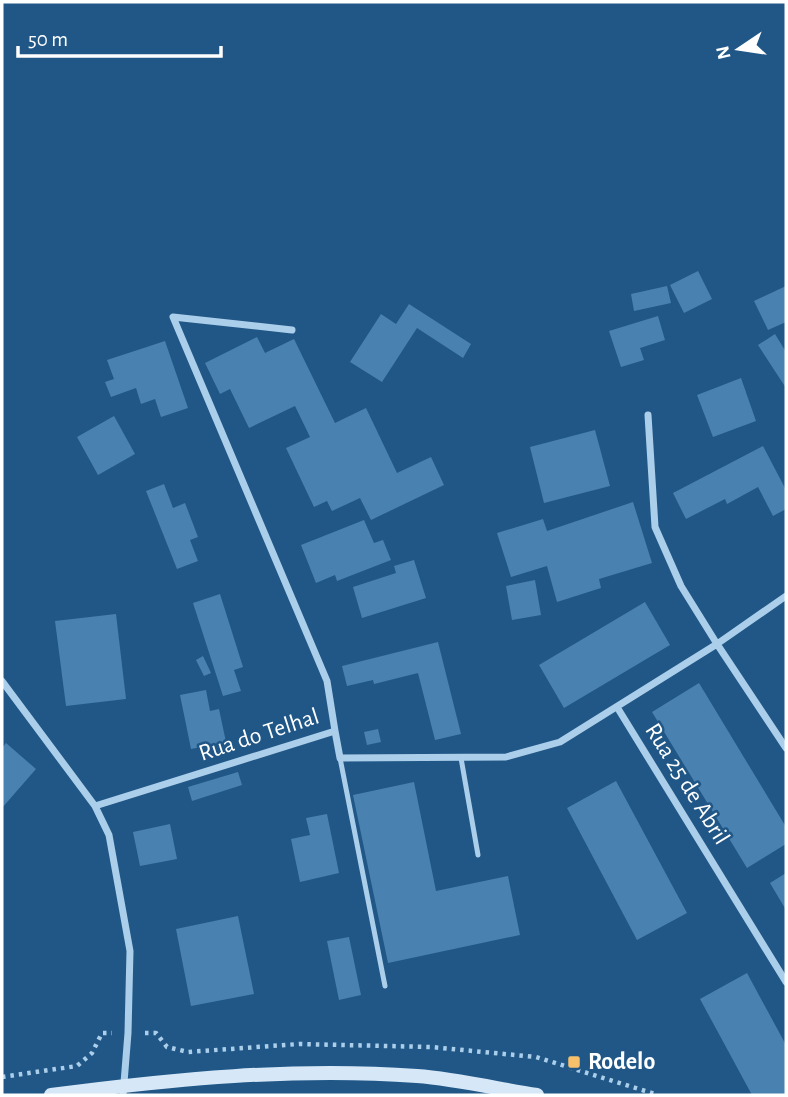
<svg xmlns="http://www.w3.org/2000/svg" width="788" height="1097" font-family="'Alegreya Sans',sans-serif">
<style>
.building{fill:#4981b0}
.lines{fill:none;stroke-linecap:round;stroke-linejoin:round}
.path{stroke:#abceea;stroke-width:4.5;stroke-dasharray:3.5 5;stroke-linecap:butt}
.lane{stroke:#abceea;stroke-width:5}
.street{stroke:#abceea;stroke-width:7}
.secondary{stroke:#d6e8f8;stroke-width:14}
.poi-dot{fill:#f7c16c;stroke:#205787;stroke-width:2.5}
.labels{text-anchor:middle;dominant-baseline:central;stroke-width:5;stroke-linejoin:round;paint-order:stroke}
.street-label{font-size:24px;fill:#fff;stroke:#205787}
.poi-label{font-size:24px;font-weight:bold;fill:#fff;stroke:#205787;text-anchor:start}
</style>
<rect width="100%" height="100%" fill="#205787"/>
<!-- building -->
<path class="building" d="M 698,271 L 712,299 L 684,313 L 670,285 Z
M 667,286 L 671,303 L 634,311 L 631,294 Z
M 786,286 L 786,322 L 768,330 L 754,301 Z
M 409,304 L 471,344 L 463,358 L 417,328 L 382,382 L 350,362 L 381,314 L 396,324 Z
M 658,316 L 665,340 L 640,348 L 644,360 L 621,367 L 609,331 Z
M 775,334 L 786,352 L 786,388 L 758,345 Z
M 257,337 L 265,353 L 294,339 L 335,423 L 366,408 L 397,473 L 431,457 L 444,485 L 371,520 L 360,498 L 332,511 L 327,501 L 314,507 L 286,448 L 310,437 L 295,406 L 249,428 L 230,389 L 220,394 L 205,363 Z
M 165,341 L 188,408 L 161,417 L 155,399 L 141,404 L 136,388 L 111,397 L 105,382 L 114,379 L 107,360 Z
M 741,378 L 756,421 L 713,437 L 697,395 Z
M 114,416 L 135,454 L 98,475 L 77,437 Z
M 595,430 L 610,486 L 544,503 L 530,447 Z
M 763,446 L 786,490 L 786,509 L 773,516 L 758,487 L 727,504 L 725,499 L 686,519 L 673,493 Z
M 164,484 L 173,508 L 185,503 L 198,537 L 190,540 L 198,561 L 177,569 L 146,491 Z
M 633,502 L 652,563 L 599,579 L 601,588 L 557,602 L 547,566 L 511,577 L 497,533 L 543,519 L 547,531 Z
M 364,520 L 374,543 L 383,540 L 391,560 L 337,581 L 335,575 L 316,583 L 301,545 Z
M 414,560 L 426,598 L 362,618 L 353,587 L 396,573 L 394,566 Z
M 535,580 L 541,615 L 512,620 L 506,586 Z
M 220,594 L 243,667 L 234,670 L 241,691 L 223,696 L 193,603 Z
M 645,602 L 670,645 L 564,708 L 539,665 Z
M 116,614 L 126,699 L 66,706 L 55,621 Z
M 438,642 L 461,734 L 435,740 L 418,673 L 374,684 L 373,680 L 347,686 L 342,666 Z
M 203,656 L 211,673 L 204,676 L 196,660 Z
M 699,683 L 786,827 L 786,844 L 747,868 L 652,712 Z
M 206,690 L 210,711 L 219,709 L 226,742 L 191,749 L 180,695 Z
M 378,729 L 381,742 L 367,745 L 364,732 Z
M 6,743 L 36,769 L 2,808 L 2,748 Z
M 238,772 L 242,785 L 192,801 L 188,787 Z
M 616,781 L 687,913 L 637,940 L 567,808 Z
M 414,782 L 436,891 L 508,876 L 520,935 L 388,963 L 353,795 Z
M 327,814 L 339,873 L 300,882 L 291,839 L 310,835 L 306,818 Z
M 170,824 L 177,859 L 140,866 L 133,832 Z
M 786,873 L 786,910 L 770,883 Z
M 238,916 L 254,994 L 191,1006 L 176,929 Z
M 349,937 L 361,995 L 339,1000 L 327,941 Z
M 747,973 L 786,1045 L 786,1095 L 752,1095 L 700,999 Z"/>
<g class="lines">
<!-- path -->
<path class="path" d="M 145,1033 L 156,1033 L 167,1047 L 188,1052 L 299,1044 L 431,1047 L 536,1057 L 658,1095
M 2,1077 L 77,1066 L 92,1053 L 102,1033 L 112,1033"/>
<!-- lane -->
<path class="lane" d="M 340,758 L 385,986
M 461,758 L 478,855"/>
<!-- street -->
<path class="street" d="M 648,415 L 655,527 L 681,586 L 717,644 L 786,748
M 2,681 L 95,806
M 617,707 L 786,982
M 335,731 L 340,758 L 506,757 L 560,742 L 717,644 L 786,596
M 123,1095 L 128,1033 L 130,951 L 109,835 L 95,806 L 335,731 L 327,681 L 173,317 L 292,330"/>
<!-- secondary -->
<path class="secondary" d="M 51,1095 C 172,1079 295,1067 417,1076 C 457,1079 498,1089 537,1095"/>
</g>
<!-- markers -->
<rect class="poi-dot" x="567" y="1055" width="14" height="14" rx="3.5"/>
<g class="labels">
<!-- street labels -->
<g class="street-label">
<text transform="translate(259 735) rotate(-18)">Rua do Telhal</text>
<text transform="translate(687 784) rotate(58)">Rua 25 de Abril</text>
</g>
<!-- poi labels -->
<g class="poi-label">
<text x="588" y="1062">Rodelo</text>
</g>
</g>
<!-- border -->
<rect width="788" height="1097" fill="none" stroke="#ffffff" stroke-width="7"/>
<!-- north arrow -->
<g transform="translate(739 49) rotate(257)" stroke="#205787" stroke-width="5" paint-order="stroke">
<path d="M0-5L12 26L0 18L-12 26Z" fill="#ffffff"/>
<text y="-10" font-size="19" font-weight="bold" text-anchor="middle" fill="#ffffff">N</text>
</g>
<!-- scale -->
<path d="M18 46v10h203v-10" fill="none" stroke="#ffffff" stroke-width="3.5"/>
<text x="28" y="46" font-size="21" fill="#ffffff" stroke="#205787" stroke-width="5" paint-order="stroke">50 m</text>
</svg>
